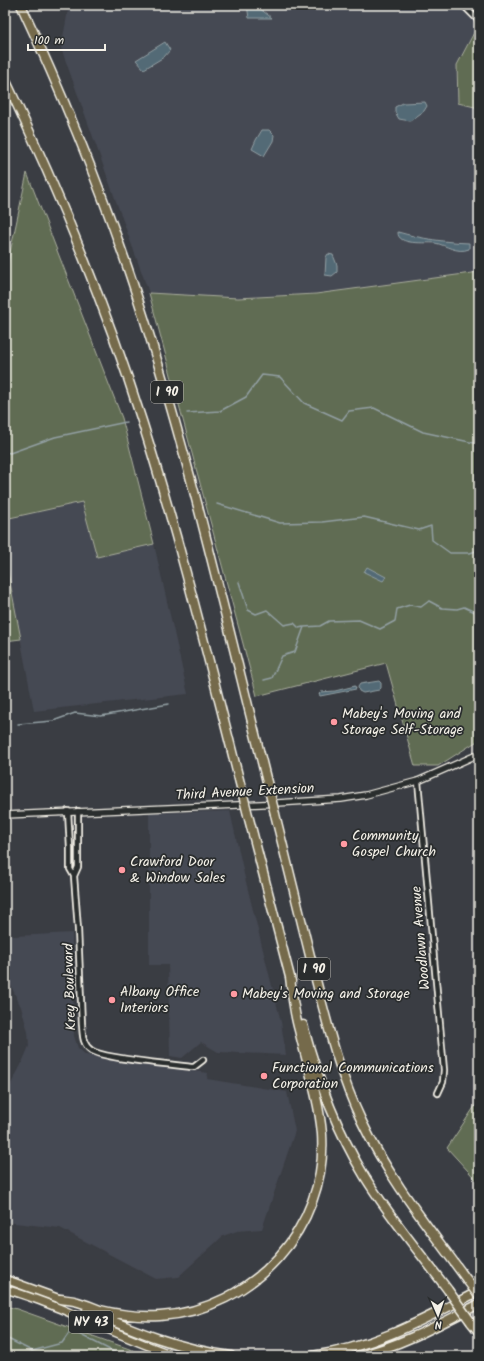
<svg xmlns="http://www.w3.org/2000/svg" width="484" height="1361" font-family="Kalam,sans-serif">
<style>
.built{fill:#454852}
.green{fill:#606c53;stroke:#aaae9e}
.water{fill:#526a76;stroke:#93a0a4}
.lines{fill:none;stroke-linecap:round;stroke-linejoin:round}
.stream{stroke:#93a0a4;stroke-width:1.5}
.minor-casing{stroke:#f4f1e8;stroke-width:8}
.tertiary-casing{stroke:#f4f1e8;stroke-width:8}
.primary-casing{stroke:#f4f1e8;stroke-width:10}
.motorway-casing{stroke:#f4f1e8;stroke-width:11}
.minor{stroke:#2a2d2e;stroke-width:4.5}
.tertiary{stroke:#2a2d2e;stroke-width:5.5}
.primary{stroke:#746b4b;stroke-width:7}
.motorway{stroke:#746b4b;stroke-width:8}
.motorway-bridge-casing{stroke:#f4f1e8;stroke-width:11;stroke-linecap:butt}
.motorway-bridge{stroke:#746b4b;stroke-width:8}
.poi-dot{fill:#ff9aa2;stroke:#2a2d2e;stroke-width:1.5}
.labels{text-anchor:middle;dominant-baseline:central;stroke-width:3.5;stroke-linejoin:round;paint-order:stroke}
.shield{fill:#2a2d2e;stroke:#b7b6b0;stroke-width:1}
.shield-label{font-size:13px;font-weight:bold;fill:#f4f1e8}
.poi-label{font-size:14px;fill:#f4f1e8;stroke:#2a2d2e;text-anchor:start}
.street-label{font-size:14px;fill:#f4f1e8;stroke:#2a2d2e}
</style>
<rect width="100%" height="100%" fill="#3a3d43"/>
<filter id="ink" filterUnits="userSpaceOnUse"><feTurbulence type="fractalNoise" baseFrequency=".025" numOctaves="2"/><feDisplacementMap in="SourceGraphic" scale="8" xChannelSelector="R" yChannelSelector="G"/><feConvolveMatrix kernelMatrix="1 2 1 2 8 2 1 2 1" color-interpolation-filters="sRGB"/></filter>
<g filter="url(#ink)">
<!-- built -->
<path class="built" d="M 69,5 L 470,5 L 479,18 L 479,23 L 457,65 L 458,103 L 479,108 L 479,272 L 316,294 L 238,298 L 149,293 L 61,48 Z
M 82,502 L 97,556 L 154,544 L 188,694 L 34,711 L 5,557 L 5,519 Z
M 230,811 L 245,878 L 281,1022 L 286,1055 L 218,1052 L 201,1042 L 182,1058 L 170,1056 L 168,965 L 149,965 L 149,813 Z
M 5,933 L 14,936 L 72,933 L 74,1036 L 78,1048 L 86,1055 L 208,1073 L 207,1079 L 287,1092 L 295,1131 L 262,1229 L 237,1231 L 223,1236 L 178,1277 L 156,1279 L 60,1228 L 5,1222 L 5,1095 L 21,1065 L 29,1046 L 28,1032 L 21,1007 L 5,973 Z"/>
<!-- green -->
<path class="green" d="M 479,23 L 479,108 L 458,103 L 457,65 Z
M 27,173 L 122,418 L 154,544 L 97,557 L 82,502 L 5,519 L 5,276 Z
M 479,272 L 479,740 L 438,766 L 415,766 L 386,663 L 257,696 L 149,293 L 238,298 L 316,294 Z
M 5,557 L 21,639 L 5,641 Z
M 479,1100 L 479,1183 L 447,1148 Z
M 5,1306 L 17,1309 L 149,1356 L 5,1356 Z"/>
<!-- water -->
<path class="water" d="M 247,5 L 255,5 L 272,18 L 249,18 Z
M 165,42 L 170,50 L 164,57 L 144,69 L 136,60 Z
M 425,102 L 427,106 L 424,111 L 410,121 L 399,119 L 395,112 L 395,107 L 403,103 Z
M 262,130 L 269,130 L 274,135 L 273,141 L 264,156 L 252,149 L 256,140 Z
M 398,232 C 422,239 445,242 469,243 L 469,249 C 457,254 446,245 435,243 C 426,242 397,246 398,232 Z
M 328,254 L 333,255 L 337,265 L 337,272 L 332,276 L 325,275 L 326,257 Z
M 367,567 L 386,577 L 383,581 L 364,572 Z
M 379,681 L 381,683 L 381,688 L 379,690 L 363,693 L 359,691 L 358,687 L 360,684 Z
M 355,686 L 356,689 L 320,696 L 319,694 L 321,692 L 335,691 Z"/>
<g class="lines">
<!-- stream -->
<path class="stream" d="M 187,413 L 220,411 L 246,397 L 262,375 L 280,377 L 304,403 L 342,420 L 349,411 L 374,408 L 423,432 L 479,444
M 5,452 L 10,453 L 55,437 L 126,422
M 217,504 L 280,523 L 322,522 L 364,517 L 419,530 L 431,526 L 432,540 L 450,553 L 470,553 L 479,550
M 239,582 L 248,610 L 256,614 L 267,610 L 284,625 L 294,623 L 299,628 L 303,627
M 264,680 L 272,678 L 282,656 L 295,652 L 304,627 L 320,626 L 329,621 L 359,620 L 380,629 L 395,621 L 397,609 L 410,605 L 421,607 L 429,601 L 442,608 L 457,609 L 464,607 L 477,613 L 479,612
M 18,724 L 53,721 L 75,713 L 101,716 L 169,704
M 5,1334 L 8,1339 L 32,1351 L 62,1343 L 71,1330 L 122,1356"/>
<defs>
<path id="minor" d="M 463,5 L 479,21
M 418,781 L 444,1070 L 443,1082 L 438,1093
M 68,811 L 70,848 L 70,869 L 74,876 L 78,929 L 82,1025 C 83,1034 82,1044 91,1050 C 102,1059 172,1064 191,1067 L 194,1067 L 203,1060
M 74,876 L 78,867 L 78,811"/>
<path id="tertiary" d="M 5,815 L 261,804 L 341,799 L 366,795 L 418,781 L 479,754"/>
<path id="primary" d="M 5,1279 L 60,1299
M 5,1289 C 64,1306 118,1337 176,1356"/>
<path id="motorway" d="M 21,5 C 62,93 99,183 130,275 C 187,445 226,620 270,794
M 5,79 C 58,190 105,304 142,421 C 181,544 211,670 243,795
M 275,814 C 288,867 301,919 314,972 C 327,1023 339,1074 362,1122 C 389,1179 430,1229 467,1280
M 248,815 L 291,981
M 303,1025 C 317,1078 336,1129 365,1177 C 389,1216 420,1253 448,1290
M 60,1299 C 65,1300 72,1300 78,1302 C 85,1304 93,1307 100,1310 C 120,1315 140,1317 160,1316 C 253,1310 328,1227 322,1134 C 319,1099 307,1064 299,1030 C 294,1013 292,995 290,977
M 87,1310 C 135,1331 179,1349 231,1356
M 471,1322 L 479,1332
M 312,1356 C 373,1348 425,1319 479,1291
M 358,1356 C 401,1346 440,1324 479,1304"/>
</defs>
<!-- minor casing -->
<use href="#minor" class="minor-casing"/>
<!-- tertiary casing -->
<use href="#tertiary" class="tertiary-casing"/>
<!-- primary casing -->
<use href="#primary" class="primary-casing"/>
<!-- motorway casing -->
<use href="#motorway" class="motorway-casing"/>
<!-- minor -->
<use href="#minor" class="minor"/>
<!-- tertiary -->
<use href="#tertiary" class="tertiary"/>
<!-- primary -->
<use href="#primary" class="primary"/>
<!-- motorway -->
<use href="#motorway" class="motorway"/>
<defs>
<path id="motorway-bridge" d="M 270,794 L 275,814
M 243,795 L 248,815
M 467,1280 L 479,1296
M 448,1290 L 471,1322"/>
</defs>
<!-- motorway-bridge casing -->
<use href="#motorway-bridge" class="motorway-bridge-casing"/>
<!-- motorway-bridge -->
<use href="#motorway-bridge" class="motorway-bridge"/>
</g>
</g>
<!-- markers -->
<g class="poi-dot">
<circle cx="334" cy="722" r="4"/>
<circle cx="344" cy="844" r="4"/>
<circle cx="122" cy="870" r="4"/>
<circle cx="234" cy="994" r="4"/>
<circle cx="112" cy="1000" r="4"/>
<circle cx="264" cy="1076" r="4"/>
</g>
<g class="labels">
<!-- shield labels -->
<g class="shield">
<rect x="151" y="381" width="32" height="22" rx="3"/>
<rect x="298" y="958" width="32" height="22" rx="3"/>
<rect x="69" y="1311" width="44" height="22" rx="3"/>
</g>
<g class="shield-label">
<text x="167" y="392">I 90</text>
<text x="314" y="969">I 90</text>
<text x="91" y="1322">NY 43</text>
</g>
<!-- poi labels -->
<g class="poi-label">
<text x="342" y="714">Mabey's Moving and<tspan x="342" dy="16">Storage Self-Storage</tspan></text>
<text x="352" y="836">Community<tspan x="352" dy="16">Gospel Church</tspan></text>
<text x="130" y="862">Crawford Door<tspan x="130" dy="16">&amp; Window Sales</tspan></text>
<text x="120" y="992">Albany Office<tspan x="120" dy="16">Interiors</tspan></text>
<text x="242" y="994">Mabey's Moving and Storage</text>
<text x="272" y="1068">Functional Communications<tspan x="272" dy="16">Corporation</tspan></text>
</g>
<!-- street labels -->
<g class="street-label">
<text transform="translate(245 792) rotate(-3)">Third Avenue Extension</text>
<text transform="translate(421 938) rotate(-95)">Woodlawn Avenue</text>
<text transform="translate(70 987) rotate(-92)">Krey Boulevard</text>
</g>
</g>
<!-- margin -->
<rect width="484" height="1361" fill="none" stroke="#2a2d2e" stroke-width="20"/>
<rect x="10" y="10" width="464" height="1341" fill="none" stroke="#f4f1e8" stroke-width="1.5" filter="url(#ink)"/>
<!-- north arrow -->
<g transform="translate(438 1315) rotate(178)" stroke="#2a2d2e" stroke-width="3" paint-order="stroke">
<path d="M0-3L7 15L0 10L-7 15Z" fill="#f4f1e8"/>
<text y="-6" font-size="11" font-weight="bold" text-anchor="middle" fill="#f4f1e8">N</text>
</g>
<!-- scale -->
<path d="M28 44v6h77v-6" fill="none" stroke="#f4f1e8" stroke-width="2"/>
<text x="34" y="44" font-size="12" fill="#f4f1e8" stroke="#2a2d2e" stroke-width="3" paint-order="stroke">100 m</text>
</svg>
